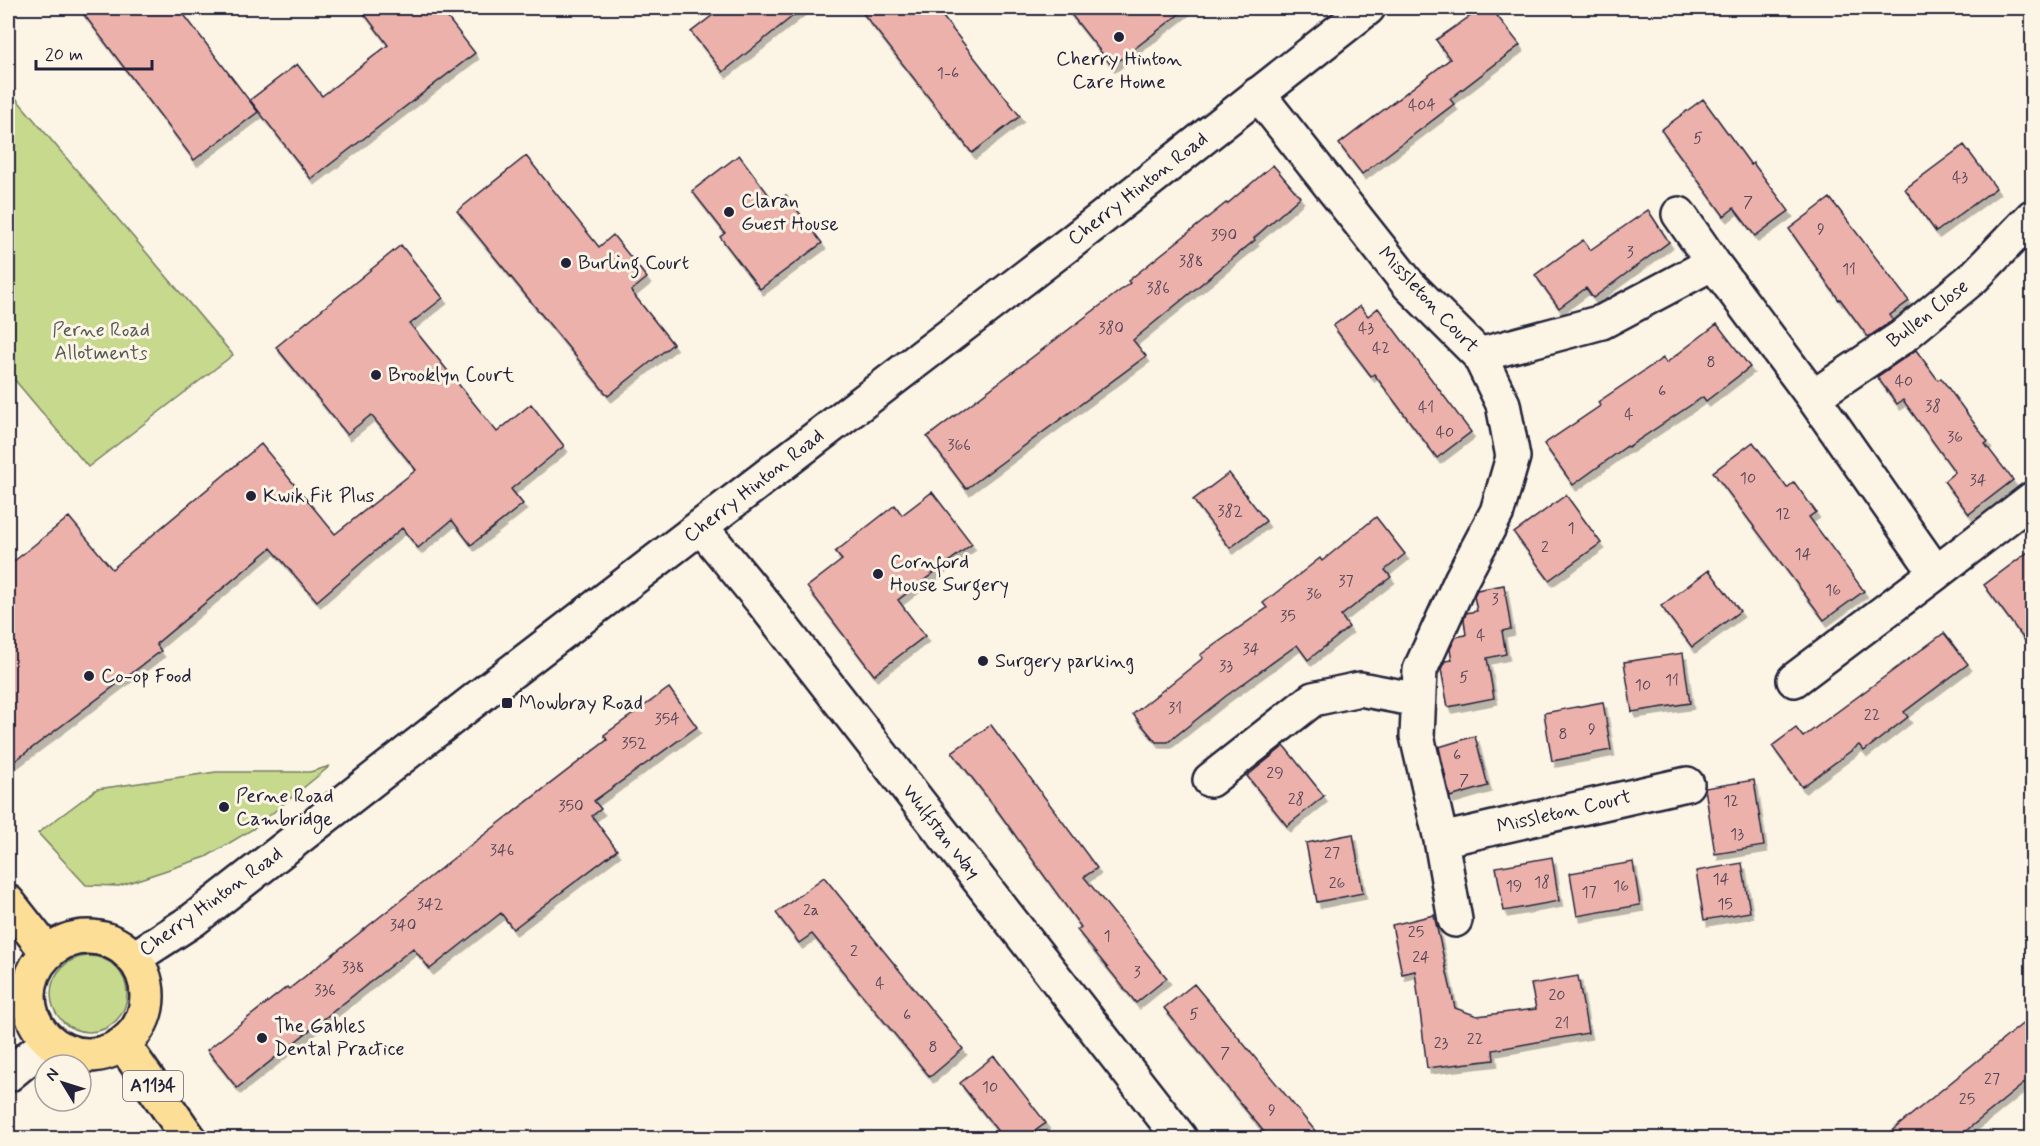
<svg xmlns="http://www.w3.org/2000/svg" width="2040" height="1146" font-family="Mynerve,sans-serif">
<style>
.green{fill:#c6d98d;stroke:#747e64;stroke-width:1.5}
.building{fill:#ecb1ab;stroke:#22223b;stroke-width:1.5;filter:url(#shadow)}
.lines{fill:none;stroke-linecap:round;stroke-linejoin:round}
.minor-casing{stroke:#22223b;stroke-width:38}
.tertiary-casing{stroke:#22223b;stroke-width:38}
.primary-casing{stroke:#22223b;stroke-width:38}
.minor{stroke:#fcf5e5;stroke-width:33}
.tertiary{stroke:#fcf5e5;stroke-width:33}
.primary{stroke:#fdde96;stroke-width:33}
.poi-dot{fill:#22223b;stroke:#fcf5e5;stroke-width:2}
.labels{text-anchor:middle;dominant-baseline:central;stroke-width:6;stroke-linejoin:round;paint-order:stroke}
.number-label{font-size:16px;fill:#544657}
.shield{fill:#fcf5e5;stroke:#63616e;stroke-width:1.5}
.shield-label{font-size:18px;font-weight:bold;fill:#22223b}
.poi-label{font-size:20px;fill:#22223b;stroke:#fcf5e5;text-anchor:start}
.street-label{font-size:20px;fill:#22223b;stroke:#fcf5e5}
.park-label{font-size:20px;fill:#535954;stroke:#fcf5e5}
</style>
<defs>
<filter id="shadow"><feDropShadow dx="3.5" dy="6" stdDeviation="0" flood-color="#0004"/></filter>
</defs>
<rect width="100%" height="100%" fill="#fcf5e5"/>
<filter id="ink" filterUnits="userSpaceOnUse"><feTurbulence type="fractalNoise" baseFrequency=".0167" numOctaves="2"/><feDisplacementMap in="SourceGraphic" scale="12" xChannelSelector="R" yChannelSelector="G"/><feConvolveMatrix kernelMatrix="1 2 1 2 8 2 1 2 1" color-interpolation-filters="sRGB"/></filter>
<g filter="url(#ink)">
<!-- green -->
<path class="green" d="M 8,89 L 233,355 L 88,467 L 8,372 Z
M 330,766 L 253,829 L 206,857 L 119,886 L 86,885 L 38,833 L 97,789 L 216,772 L 310,772 Z
M51 994a38 38 0 1 1 76 0a38 38 0 1 1-76 0Z"/>
<!-- building -->
<path class="building" d="M 79,8 L 179,8 L 258,112 L 194,160 Z
M 360,8 L 440,8 L 475,53 L 311,179 L 250,100 L 297,64 L 322,96 L 388,45 Z
M 722,8 L 803,8 L 723,72 L 691,32 Z
M 859,8 L 936,8 L 1020,116 L 972,153 Z
M 1066,8 L 1187,8 L 1112,66 Z
M 1482,8 L 1491,8 L 1520,45 L 1450,99 L 1454,104 L 1362,174 L 1339,144 L 1450,59 L 1436,40 Z
M 1703,99 L 1751,165 L 1753,163 L 1789,211 L 1755,236 L 1734,208 L 1724,216 L 1661,130 Z
M 1964,145 L 1996,188 L 1936,232 L 1905,189 Z
M 739,155 L 775,203 L 786,195 L 822,243 L 760,289 L 720,237 L 725,233 L 692,191 Z
M 526,156 L 599,247 L 613,235 L 647,278 L 631,291 L 673,344 L 608,396 L 457,211 Z
M 1273,165 L 1300,197 L 1254,238 L 1255,240 L 1133,340 L 1146,356 L 966,489 L 927,437 L 1130,283 L 1128,281 L 1159,256 L 1226,203 L 1227,204 Z
M 1830,198 L 1909,301 L 1890,315 L 1893,320 L 1868,337 L 1840,299 L 1839,300 L 1789,229 Z
M 1648,210 L 1669,242 L 1593,298 L 1586,288 L 1559,308 L 1535,275 L 1583,240 L 1590,250 Z
M 401,245 L 443,298 L 410,324 L 497,432 L 531,404 L 564,446 L 511,489 L 523,504 L 471,545 L 452,520 L 418,548 L 402,528 L 317,601 L 271,548 L 156,644 L 161,651 L 8,766 L 8,566 L 69,517 L 112,569 L 261,444 L 335,534 L 416,470 L 371,415 L 347,434 L 276,347 Z
M 1360,306 L 1368,316 L 1378,308 L 1471,432 L 1437,458 L 1374,374 L 1371,376 L 1333,326 Z
M 1717,324 L 1750,367 L 1706,401 L 1703,397 L 1628,447 L 1627,446 L 1573,485 L 1544,444 L 1600,406 L 1598,402 L 1663,358 L 1666,363 Z
M 1916,350 L 1938,380 L 1941,378 L 1988,442 L 1985,444 L 2013,480 L 1969,514 L 1944,481 L 1955,472 L 1903,400 L 1897,404 L 1877,377 Z
M 1753,442 L 1787,488 L 1794,482 L 1816,512 L 1809,517 L 1864,591 L 1824,620 L 1713,472 Z
M 1229,473 L 1266,521 L 1230,548 L 1193,500 Z
M 932,492 L 972,544 L 898,600 L 925,636 L 874,675 L 807,587 L 842,560 L 835,552 L 895,505 L 902,515 Z
M 1566,495 L 1601,543 L 1549,580 L 1514,533 Z
M 1376,517 L 1405,554 L 1385,570 L 1391,577 L 1341,616 L 1349,627 L 1308,660 L 1297,645 L 1226,696 L 1168,742 L 1156,742 L 1133,714 L 1203,658 L 1200,655 L 1267,608 L 1263,603 L 1320,558 L 1322,561 Z
M 2032,549 L 2032,650 L 1984,585 Z
M 1709,570 L 1740,611 L 1692,647 L 1661,606 Z
M 1504,585 L 1511,629 L 1502,631 L 1506,654 L 1487,658 L 1494,698 L 1448,707 L 1441,669 L 1445,661 L 1452,660 L 1450,649 L 1456,637 L 1466,635 L 1464,620 L 1466,613 L 1477,611 L 1474,596 L 1477,590 Z
M 1944,633 L 1968,664 L 1904,712 L 1908,717 L 1864,751 L 1859,745 L 1802,787 L 1772,746 L 1796,728 L 1803,737 Z
M 1683,653 L 1690,703 L 1632,712 L 1624,662 Z
M 669,688 L 697,727 L 594,801 L 601,809 L 592,816 L 617,850 L 513,929 L 501,913 L 430,969 L 413,948 L 237,1088 L 207,1050 L 287,987 L 289,989 L 450,861 L 607,740 L 604,735 Z
M 1603,702 L 1611,750 L 1552,761 L 1544,713 Z
M 991,725 L 1097,868 L 1084,877 L 1167,978 L 1136,1003 L 1077,930 L 1081,927 L 997,810 L 952,752 Z
M 1475,736 L 1488,786 L 1450,797 L 1439,747 Z
M 1284,746 L 1324,796 L 1287,826 L 1247,776 Z
M 1754,780 L 1764,846 L 1715,854 L 1705,788 Z
M 1353,834 L 1363,893 L 1317,902 L 1306,843 Z
M 1552,857 L 1559,901 L 1504,911 L 1496,867 Z
M 1633,862 L 1640,905 L 1577,916 L 1570,873 Z
M 1742,863 L 1750,912 L 1704,920 L 1696,871 Z
M 824,877 L 963,1049 L 930,1077 L 812,934 L 799,943 L 776,913 Z
M 1434,915 L 1455,1008 L 1477,1016 L 1536,1009 L 1531,984 L 1578,976 L 1588,1033 L 1493,1050 L 1494,1060 L 1427,1068 L 1415,971 L 1402,974 L 1392,925 Z
M 1194,984 L 1224,1020 L 1321,1138 L 1269,1138 L 1227,1087 L 1164,1008 Z
M 2032,1016 L 2032,1077 L 1957,1138 L 1883,1138 Z
M 994,1056 L 1046,1123 L 1025,1138 L 1003,1138 L 960,1083 Z"/>
<g class="lines">
<defs>
<path id="minor" d="M 1258,94 L 1409,285 L 1479,355 L 1503,404 L 1513,457 L 1497,512 L 1461,580 L 1420,670 L 1417,736 L 1441,840 L 1687,784
M 1679,214 L 1713,263
M 1479,355 L 1602,322 L 1713,263 L 1813,397 L 1902,337 L 1974,277 L 2032,217
M 1813,397 L 1936,573 L 2032,499
M 701,527 L 765,605 L 1180,1138
M 1794,680 L 1936,573
M 1210,780 L 1313,699 L 1360,689 L 1418,700
M 1441,840 L 1455,920"/>
<path id="tertiary" d="M 134,958 L 193,920 L 485,692 L 1074,240 L 1368,8
M 8,1075 L 49,1041"/>
<path id="primary" d="M 8,902 L 48,953
M29 996a59 59 0 1 1 118 0a59 59 0 1 1-118 0Z
M 123,1044 L 189,1138"/>
</defs>
<!-- minor casing -->
<use href="#minor" class="minor-casing"/>
<!-- tertiary casing -->
<use href="#tertiary" class="tertiary-casing"/>
<!-- primary casing -->
<use href="#primary" class="primary-casing"/>
<!-- minor -->
<use href="#minor" class="minor"/>
<!-- tertiary -->
<use href="#tertiary" class="tertiary"/>
<!-- primary -->
<use href="#primary" class="primary"/>
</g>
</g>
<!-- markers -->
<g class="poi-dot">
<circle cx="1119" cy="37" r="6"/>
<circle cx="729" cy="212" r="6"/>
<circle cx="566" cy="263" r="6"/>
<circle cx="376" cy="375" r="6"/>
<circle cx="251" cy="496" r="6"/>
<circle cx="878" cy="574" r="6"/>
<circle cx="983" cy="661" r="6"/>
<circle cx="89" cy="676" r="6"/>
<rect x="501" y="697" width="12" height="12" rx="3"/>
<circle cx="224" cy="807" r="6"/>
<circle cx="262" cy="1038" r="6"/>
</g>
<g class="labels">
<!-- number labels -->
<g class="number-label">
<text x="948" y="73">1-6</text>
<text x="1422" y="105">404</text>
<text x="1698" y="138">5</text>
<text x="1960" y="177">43</text>
<text x="1748" y="202">7</text>
<text x="1821" y="229">9</text>
<text x="1224" y="235">390</text>
<text x="1630" y="252">3</text>
<text x="1191" y="261">388</text>
<text x="1849" y="269">11</text>
<text x="1158" y="288">386</text>
<text x="1111" y="328">380</text>
<text x="1366" y="328">43</text>
<text x="1381" y="348">42</text>
<text x="1711" y="362">8</text>
<text x="1904" y="381">40</text>
<text x="1662" y="391">6</text>
<text x="1933" y="406">38</text>
<text x="1426" y="407">41</text>
<text x="1629" y="414">4</text>
<text x="1445" y="432">40</text>
<text x="1955" y="437">36</text>
<text x="959" y="445">366</text>
<text x="1748" y="478">10</text>
<text x="1978" y="480">34</text>
<text x="1230" y="511">382</text>
<text x="1783" y="514">12</text>
<text x="1571" y="528">1</text>
<text x="1545" y="547">2</text>
<text x="1803" y="554">14</text>
<text x="1346" y="581">37</text>
<text x="1833" y="590">16</text>
<text x="1314" y="594">36</text>
<text x="1495" y="599">3</text>
<text x="1288" y="616">35</text>
<text x="1481" y="635">4</text>
<text x="1251" y="649">34</text>
<text x="1226" y="666">33</text>
<text x="1464" y="677">5</text>
<text x="1672" y="680">11</text>
<text x="1643" y="685">10</text>
<text x="1175" y="708">31</text>
<text x="1872" y="715">22</text>
<text x="667" y="719">354</text>
<text x="1592" y="729">9</text>
<text x="1563" y="734">8</text>
<text x="634" y="743">352</text>
<text x="1457" y="755">6</text>
<text x="1275" y="773">29</text>
<text x="1464" y="780">7</text>
<text x="1296" y="799">28</text>
<text x="1731" y="801">12</text>
<text x="571" y="806">350</text>
<text x="1737" y="834">13</text>
<text x="502" y="850">346</text>
<text x="1332" y="853">27</text>
<text x="1721" y="879">14</text>
<text x="1542" y="882">18</text>
<text x="1337" y="883">26</text>
<text x="1514" y="886">19</text>
<text x="1621" y="886">16</text>
<text x="1589" y="892">17</text>
<text x="430" y="904">342</text>
<text x="1725" y="904">15</text>
<text x="811" y="910">2a</text>
<text x="403" y="925">340</text>
<text x="1416" y="932">25</text>
<text x="1107" y="936">1</text>
<text x="854" y="951">2</text>
<text x="1421" y="957">24</text>
<text x="353" y="967">338</text>
<text x="1137" y="972">3</text>
<text x="880" y="983">4</text>
<text x="325" y="990">336</text>
<text x="1557" y="995">20</text>
<text x="1194" y="1014">5</text>
<text x="907" y="1015">6</text>
<text x="1562" y="1023">21</text>
<text x="1475" y="1039">22</text>
<text x="1441" y="1043">23</text>
<text x="933" y="1047">8</text>
<text x="1225" y="1053">7</text>
<text x="1992" y="1079">27</text>
<text x="990" y="1087">10</text>
<text x="1967" y="1099">25</text>
<text x="1272" y="1110">9</text>
</g>
<!-- shield labels -->
<rect class="shield" x="123" y="1071" width="60" height="30" rx="4.5"/>
<g class="shield-label">
<text x="153" y="1086">A1134</text>
</g>
<!-- poi labels -->
<g class="poi-label">
<text x="1119" y="59" text-anchor="middle">Cherry Hinton<tspan x="1119" dy="23">Care Home</tspan></text>
<text x="741" y="201">Claran<tspan x="741" dy="23">Guest House</tspan></text>
<text x="578" y="263">Burling Court</text>
<text x="388" y="375">Brooklyn Court</text>
<text x="263" y="496">Kwik Fit Plus</text>
<text x="890" y="562">Cornford<tspan x="890" dy="23">House Surgery</tspan></text>
<text x="995" y="661">Surgery parking</text>
<text x="101" y="676">Co-op Food</text>
<text x="519" y="703">Mowbray Road</text>
<text x="236" y="796">Perne Road<tspan x="236" dy="23">Cambridge</tspan></text>
<text x="274" y="1026">The Gables<tspan x="274" dy="23">Dental Practice</tspan></text>
</g>
<!-- street labels -->
<g class="street-label">
<text transform="translate(1138 189) rotate(-38)">Cherry Hinton Road</text>
<text transform="translate(1428 300) rotate(47)">Missleton Court</text>
<text transform="translate(1928 314) rotate(-38)">Bullen Close</text>
<text transform="translate(754 486) rotate(-38)">Cherry Hinton Road</text>
<text transform="translate(1564 812) rotate(-13)">Missleton Court</text>
<text transform="translate(941 832) rotate(52)">Wulfstan Way</text>
<text transform="translate(211 902) rotate(-36)">Cherry Hinton Road</text>
</g>
<!-- park labels -->
<g class="park-label">
<text x="101" y="330">Perne Road<tspan x="101" dy="23">Allotments</tspan></text>
</g>
</g>
<!-- margin -->
<rect width="2040" height="1146" fill="none" stroke="#fcf5e5" stroke-width="30"/>
<rect x="15" y="15" width="2010" height="1116" fill="none" stroke="#22223b" stroke-width="2" filter="url(#ink)"/>
<!-- north arrow -->
<g transform="translate(63 1083) rotate(308)"><circle r="28" fill="#fcf5e5" stroke="#a5a1a1" stroke-width="1.5"/>
<path d="M0-4.5L10 22L0 15L-10 22Z" fill="#22223b"/>
<text y="-9" font-size="16" font-weight="bold" text-anchor="middle" fill="#22223b">N</text>
</g>
<!-- scale -->
<path d="M36 60v9h116v-9" fill="none" stroke="#22223b" stroke-width="3"/>
<text x="45" y="60" font-size="18" fill="#22223b" stroke="#fcf5e5" stroke-width="4.5" paint-order="stroke">20 m</text>
</svg>
